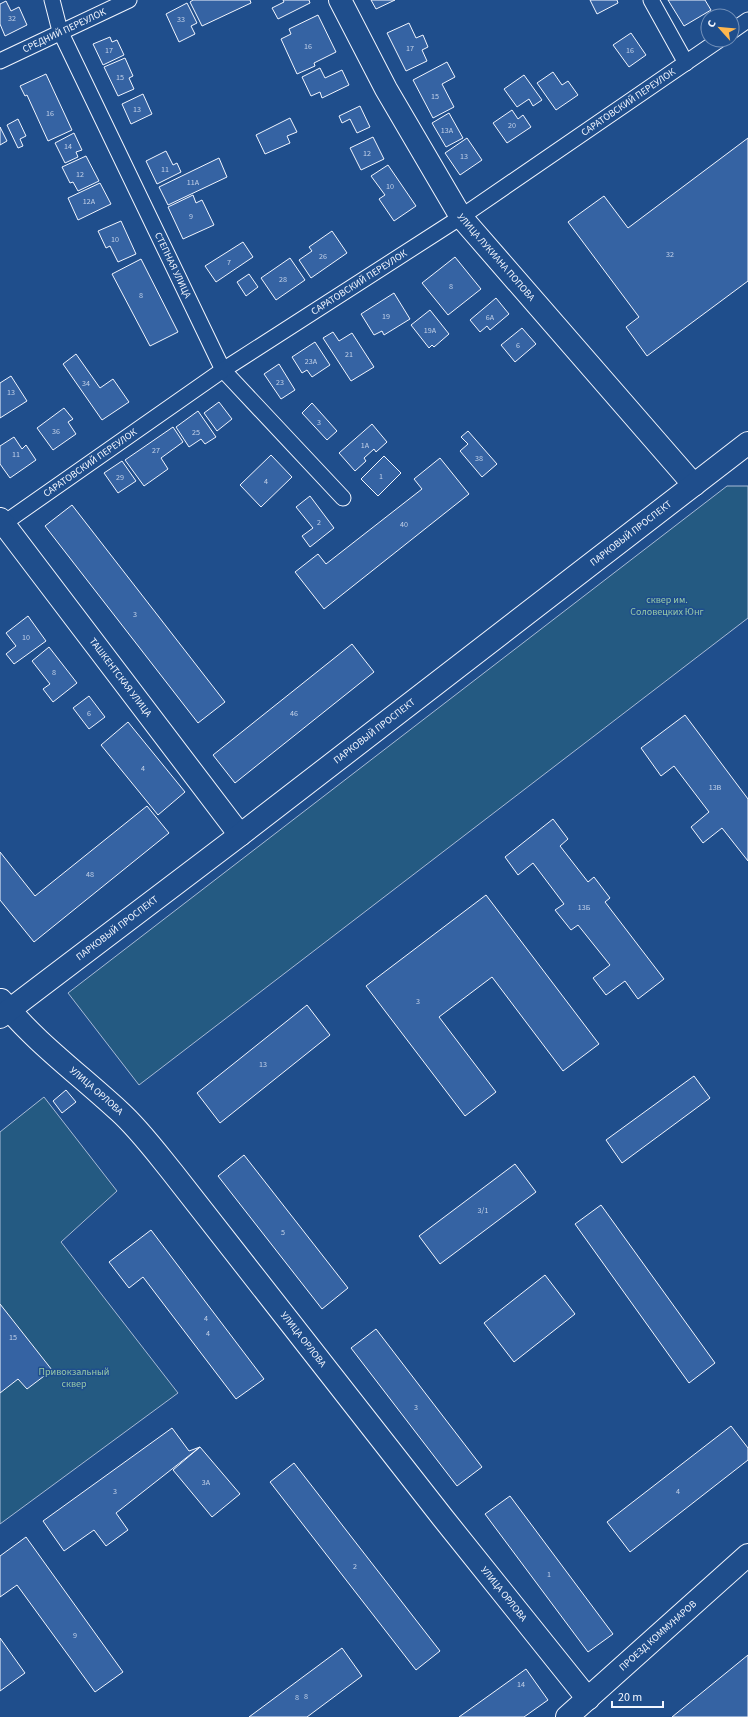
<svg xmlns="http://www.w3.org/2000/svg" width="748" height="1717" font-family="'Source Sans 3',sans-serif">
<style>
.green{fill:#245a82;stroke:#a8bbd7}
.building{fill:#3563a3;stroke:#f2f6ff}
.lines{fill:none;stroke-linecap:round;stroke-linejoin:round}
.street-casing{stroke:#f2f6ff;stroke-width:17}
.secondary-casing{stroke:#f2f6ff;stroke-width:24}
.street{stroke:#1f4e8c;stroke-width:15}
.secondary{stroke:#1f4e8c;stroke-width:22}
.labels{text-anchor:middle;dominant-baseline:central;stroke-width:3;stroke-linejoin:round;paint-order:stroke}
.number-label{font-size:8px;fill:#c3d1e8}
.street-label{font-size:10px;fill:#f2f6ff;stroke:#1f4e8c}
.park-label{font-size:10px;fill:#97c8a6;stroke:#1f4e8c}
</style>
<rect width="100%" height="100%" fill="#1f4e8c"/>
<!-- green -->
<path class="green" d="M 727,486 L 748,486 L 748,618 L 139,1085 L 68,993 Z
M 44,1097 L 117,1191 L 61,1242 L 178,1393 L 0,1524 L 0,1132 Z"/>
<!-- building -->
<path class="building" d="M 193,0 L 250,0 L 251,3 L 202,26 L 190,2 Z
M 283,0 L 309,0 L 310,3 L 278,19 L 272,8 L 284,2 Z
M 371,0 L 395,0 L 376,9 Z
M 590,0 L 617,0 L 618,3 L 597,14 Z
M 668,0 L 705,0 L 711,10 L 684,26 Z
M 6,1 L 11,11 L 19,7 L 27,25 L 5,36 L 0,24 L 0,4 Z
M 187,3 L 197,23 L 191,26 L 195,34 L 179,42 L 166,14 Z
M 318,15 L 336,52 L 314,63 L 315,66 L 297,74 L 281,39 L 291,34 L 289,29 Z
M 409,23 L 416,38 L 423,35 L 428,47 L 422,50 L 427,61 L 406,71 L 387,33 Z
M 631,33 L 646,55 L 629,67 L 613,45 Z
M 110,37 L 112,42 L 117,40 L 124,55 L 103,65 L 93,44 Z
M 125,58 L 133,76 L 129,78 L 134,89 L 118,96 L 104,67 Z
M 447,62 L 455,77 L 442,84 L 454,107 L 433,118 L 413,80 Z
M 320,68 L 325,78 L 342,70 L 349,85 L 322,98 L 320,92 L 311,96 L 302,77 Z
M 553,72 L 562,85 L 568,81 L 578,95 L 556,110 L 537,83 Z
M 46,74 L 72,130 L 48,141 L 27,95 L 25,96 L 20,86 Z
M 524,75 L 542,100 L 533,106 L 529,99 L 517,107 L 504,89 Z
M 143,94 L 152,114 L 131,124 L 122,104 Z
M 360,106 L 370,127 L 357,133 L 350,119 L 342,123 L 339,116 Z
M 512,110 L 518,119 L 523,115 L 531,127 L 507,143 L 493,123 Z
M 449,113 L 463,138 L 446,147 L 432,123 Z
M 290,118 L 297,132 L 287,136 L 290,143 L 265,154 L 256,135 Z
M 18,119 L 26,136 L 20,139 L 23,146 L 18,148 L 7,125 Z
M 0,127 L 7,141 L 0,145 Z
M 74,133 L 82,150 L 76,152 L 78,157 L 65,163 L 55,143 Z
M 373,137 L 384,159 L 361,170 L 350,148 Z
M 467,138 L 482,160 L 460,175 L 445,153 Z
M 748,138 L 748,281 L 647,356 L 626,327 L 639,317 L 568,222 L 604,196 L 628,228 Z
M 166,151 L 173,165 L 177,163 L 181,172 L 157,184 L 146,161 Z
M 86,156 L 99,181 L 78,191 L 73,182 L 70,183 L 62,167 Z
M 219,158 L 227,177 L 168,205 L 159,187 Z
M 388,165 L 416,206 L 394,221 L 379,199 L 385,195 L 371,176 Z
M 100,183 L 111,204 L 78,220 L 68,198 Z
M 193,195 L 196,203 L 202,200 L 214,225 L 183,239 L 168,207 Z
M 121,221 L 136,254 L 118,262 L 110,246 L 106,248 L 98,231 Z
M 332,231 L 347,253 L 311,278 L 299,260 L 312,251 L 309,247 Z
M 243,242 L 253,257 L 216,282 L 205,266 Z
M 455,257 L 481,289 L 448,315 L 422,283 Z
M 290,258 L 305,280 L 276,300 L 261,278 Z
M 141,259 L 178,332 L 150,346 L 112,274 Z
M 249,274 L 258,287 L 246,296 L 237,282 Z
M 394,293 L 410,319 L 384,335 L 382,331 L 374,335 L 361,314 Z
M 496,298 L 509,314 L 490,330 L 487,326 L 480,332 L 470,320 Z
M 430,310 L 449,334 L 434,347 L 432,345 L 429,348 L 411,325 Z
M 522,328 L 536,344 L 515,362 L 501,345 Z
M 333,332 L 339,341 L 352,333 L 374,367 L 351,381 L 323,338 Z
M 315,342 L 330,365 L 312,377 L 307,370 L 302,373 L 292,357 Z
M 76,354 L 100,388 L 113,379 L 129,402 L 102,420 L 63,364 Z
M 279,364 L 295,390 L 281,399 L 264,374 Z
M 11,376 L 27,401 L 0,418 L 0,383 Z
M 219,402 L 232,419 L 217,431 L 204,413 Z
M 312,403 L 337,431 L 327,440 L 302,413 Z
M 64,408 L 73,419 L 68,422 L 76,434 L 53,450 L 37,428 Z
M 198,411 L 216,437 L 205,444 L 201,439 L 189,447 L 176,427 Z
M 372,424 L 387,442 L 376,452 L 374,449 L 364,458 L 366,461 L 355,471 L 339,453 Z
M 173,427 L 183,442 L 161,458 L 168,469 L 144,486 L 125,460 Z
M 468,431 L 497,464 L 482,477 L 460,451 L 468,444 L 461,437 Z
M 14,437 L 22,449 L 26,445 L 36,460 L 10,478 L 0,464 L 0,446 Z
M 271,455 L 292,477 L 261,507 L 240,485 Z
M 384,456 L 401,473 L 378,496 L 361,479 Z
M 440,458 L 469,494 L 324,609 L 295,572 L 318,554 L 326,564 L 422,489 L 414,479 Z
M 122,461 L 136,481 L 118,493 L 104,473 Z
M 310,496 L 334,528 L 310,547 L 302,536 L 313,528 L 296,507 Z
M 72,505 L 225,702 L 198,723 L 45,526 Z
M 28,616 L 46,641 L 14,664 L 6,654 L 16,646 L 6,633 Z
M 352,644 L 374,672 L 235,783 L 213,755 Z
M 49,647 L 77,683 L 53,702 L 43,689 L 50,684 L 32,661 Z
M 89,696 L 105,717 L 89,729 L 73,708 Z
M 685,715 L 748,799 L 748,861 L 722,828 L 703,843 L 691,827 L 709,812 L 674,766 L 661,776 L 641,748 Z
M 128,722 L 185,792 L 158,815 L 101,745 Z
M 147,806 L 169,833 L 34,942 L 0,900 L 0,852 L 35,896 Z
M 553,819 L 568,839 L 560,846 L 588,882 L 594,877 L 610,898 L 605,902 L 664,979 L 638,999 L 625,981 L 606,995 L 593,978 L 610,965 L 578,925 L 571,930 L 555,910 L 564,904 L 533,863 L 518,875 L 505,857 Z
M 486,895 L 599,1044 L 563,1071 L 492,977 L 439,1017 L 496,1092 L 465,1116 L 366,986 Z
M 307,1005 L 330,1035 L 220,1123 L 197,1093 Z
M 694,1076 L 710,1098 L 622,1163 L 606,1140 Z
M 66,1090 L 76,1102 L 62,1113 L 53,1101 Z
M 244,1155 L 348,1288 L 322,1309 L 218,1176 Z
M 515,1164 L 536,1192 L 440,1264 L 419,1236 Z
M 601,1205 L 715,1363 L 689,1383 L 575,1224 Z
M 151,1230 L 264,1379 L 236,1399 L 143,1277 L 129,1288 L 109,1262 Z
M 545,1275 L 575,1314 L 514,1362 L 484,1323 Z
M 0,1304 L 52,1370 L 27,1389 L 18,1379 L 0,1393 Z
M 376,1329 L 482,1467 L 457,1486 L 351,1348 Z
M 731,1426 L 748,1448 L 748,1460 L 630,1552 L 607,1522 Z
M 172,1428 L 189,1451 L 200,1447 L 116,1513 L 128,1530 L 106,1546 L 94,1530 L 64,1551 L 43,1521 Z
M 200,1447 L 240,1494 L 212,1517 L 173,1470 Z
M 294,1463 L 440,1651 L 416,1670 L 270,1482 Z
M 510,1496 L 613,1634 L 588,1652 L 485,1514 Z
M 26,1537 L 123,1672 L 95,1692 L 17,1585 L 0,1597 L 0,1556 Z
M 0,1638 L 25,1673 L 0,1691 Z
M 342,1648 L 362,1676 L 307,1717 L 249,1717 Z
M 748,1655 L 748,1717 L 672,1717 Z
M 526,1669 L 548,1700 L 524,1717 L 459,1717 Z"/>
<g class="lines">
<defs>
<g id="street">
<path id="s1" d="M 52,0 L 60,31 L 223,370 L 343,498"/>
<path d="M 651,0 L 686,63"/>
<path d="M 732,31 L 748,20"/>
<path id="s2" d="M 0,61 L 129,0"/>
<path id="s3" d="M 0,526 L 223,370 L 461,217 L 719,40"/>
</g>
<g id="secondary">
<path id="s4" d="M 340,0 L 386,89 L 461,217 L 694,485"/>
<path id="s5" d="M 0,519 L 240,835"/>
<path id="s6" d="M 1,1000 C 35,1042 79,1074 119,1111 C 139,1129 156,1152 173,1173 L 443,1518 L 588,1699"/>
<path id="s7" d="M 0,1017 L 240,835 L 748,443"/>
<path id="s8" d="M 567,1717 L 748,1555"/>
</g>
</defs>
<!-- street casing -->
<use href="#street" class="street-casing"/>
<!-- secondary casing -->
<use href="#secondary" class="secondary-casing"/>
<!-- street -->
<use href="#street" class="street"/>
<!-- secondary -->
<use href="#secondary" class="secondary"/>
</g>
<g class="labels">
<!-- number labels -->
<g class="number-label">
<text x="12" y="18">32</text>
<text x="181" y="19">33</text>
<text x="308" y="46">16</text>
<text x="410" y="48">17</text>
<text x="109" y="50">17</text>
<text x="630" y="50">16</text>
<text x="120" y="77">15</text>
<text x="435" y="96">15</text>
<text x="137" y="109">13</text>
<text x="50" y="113">16</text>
<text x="512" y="125">20</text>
<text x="447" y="130">13А</text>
<text x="68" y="146">14</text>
<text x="367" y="153">12</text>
<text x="464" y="156">13</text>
<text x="165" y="169">11</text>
<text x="80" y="174">12</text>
<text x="193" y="182">11А</text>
<text x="390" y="186">10</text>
<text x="89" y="201">12А</text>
<text x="191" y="216">9</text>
<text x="115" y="239">10</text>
<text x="670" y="254">32</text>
<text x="323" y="256">26</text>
<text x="229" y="262">7</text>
<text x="283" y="279">28</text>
<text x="451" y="286">8</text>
<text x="141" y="295">8</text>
<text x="386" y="316">19</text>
<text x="490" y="317">6А</text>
<text x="430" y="330">19А</text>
<text x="518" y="345">6</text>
<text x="349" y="354">21</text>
<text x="311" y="361">23А</text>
<text x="280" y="382">23</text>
<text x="86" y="383">34</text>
<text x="11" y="392">13</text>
<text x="319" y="422">3</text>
<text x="56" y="431">36</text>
<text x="196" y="432">25</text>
<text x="365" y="445">1А</text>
<text x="156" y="450">27</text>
<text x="16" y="454">11</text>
<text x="479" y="458">38</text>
<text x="381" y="476">1</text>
<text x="120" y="477">29</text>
<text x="266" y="481">4</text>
<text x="319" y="522">2</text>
<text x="404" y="524">40</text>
<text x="135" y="614">3</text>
<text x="26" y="637">10</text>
<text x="54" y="672">8</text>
<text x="89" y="713">6</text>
<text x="294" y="713">46</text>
<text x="143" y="768">4</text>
<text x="715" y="787">13В</text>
<text x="90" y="874">48</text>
<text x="584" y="907">13Б</text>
<text x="418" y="1001">3</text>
<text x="263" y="1064">13</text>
<text x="483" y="1210">3/1</text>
<text x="283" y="1232">5</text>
<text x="206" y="1318">4</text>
<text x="208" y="1333">4</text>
<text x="13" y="1337">15</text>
<text x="416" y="1407">3</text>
<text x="206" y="1482">3А</text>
<text x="115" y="1491">3</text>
<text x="678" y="1491">4</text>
<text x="355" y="1566">2</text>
<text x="549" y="1574">1</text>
<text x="75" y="1635">9</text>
<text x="521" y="1684">14</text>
<text x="306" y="1696">8</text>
<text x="297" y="1697">8</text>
</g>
<!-- street labels -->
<g class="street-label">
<text stroke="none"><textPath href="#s2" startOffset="71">СРЕДНИЙ ПЕРЕУЛОК</textPath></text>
<text stroke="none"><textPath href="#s3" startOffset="758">САРАТОВСКИЙ ПЕРЕУЛОК</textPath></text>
<text stroke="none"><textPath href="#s4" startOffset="302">УЛИЦА ЛУКИАНА ПОПОВА</textPath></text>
<text stroke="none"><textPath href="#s1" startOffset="292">СТЕПНАЯ УЛИЦА</textPath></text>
<text stroke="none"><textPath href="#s3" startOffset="434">САРАТОВСКИЙ ПЕРЕУЛОК</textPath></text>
<text stroke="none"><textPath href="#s3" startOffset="110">САРАТОВСКИЙ ПЕРЕУЛОК</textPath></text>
<text stroke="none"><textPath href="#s7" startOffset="795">ПАРКОВЫЙ ПРОСПЕКТ</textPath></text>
<text stroke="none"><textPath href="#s5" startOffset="199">ТАШКЕНТСКАЯ УЛИЦА</textPath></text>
<text stroke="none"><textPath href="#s7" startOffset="471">ПАРКОВЫЙ ПРОСПЕКТ</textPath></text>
<text stroke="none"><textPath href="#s7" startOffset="147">ПАРКОВЫЙ ПРОСПЕКТ</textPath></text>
<text stroke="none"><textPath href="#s6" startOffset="132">УЛИЦА ОРЛОВА</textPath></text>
<text stroke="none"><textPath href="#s6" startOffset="456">УЛИЦА ОРЛОВА</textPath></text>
<text stroke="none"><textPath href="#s6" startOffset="780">УЛИЦА ОРЛОВА</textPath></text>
<text stroke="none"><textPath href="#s8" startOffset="122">ПРОЕЗД КОММУНАРОВ</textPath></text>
</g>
<!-- park labels -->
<g class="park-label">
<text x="667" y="600">сквер им.<tspan x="667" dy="12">Соловецких Юнг</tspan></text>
<text x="74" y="1372">Привокзальный<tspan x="74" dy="12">сквер</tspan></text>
</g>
</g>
<!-- north arrow -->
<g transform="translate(720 28) rotate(297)"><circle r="19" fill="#1f4e8c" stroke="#7391ba"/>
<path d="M0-3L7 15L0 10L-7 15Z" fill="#ffb74d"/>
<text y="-6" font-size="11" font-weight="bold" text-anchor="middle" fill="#f2f6ff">С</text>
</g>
<!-- scale -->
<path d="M612 1701v6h51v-6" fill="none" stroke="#f2f6ff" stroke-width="2"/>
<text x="618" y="1701" font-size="12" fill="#f2f6ff" stroke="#1f4e8c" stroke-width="3" paint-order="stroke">20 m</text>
</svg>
